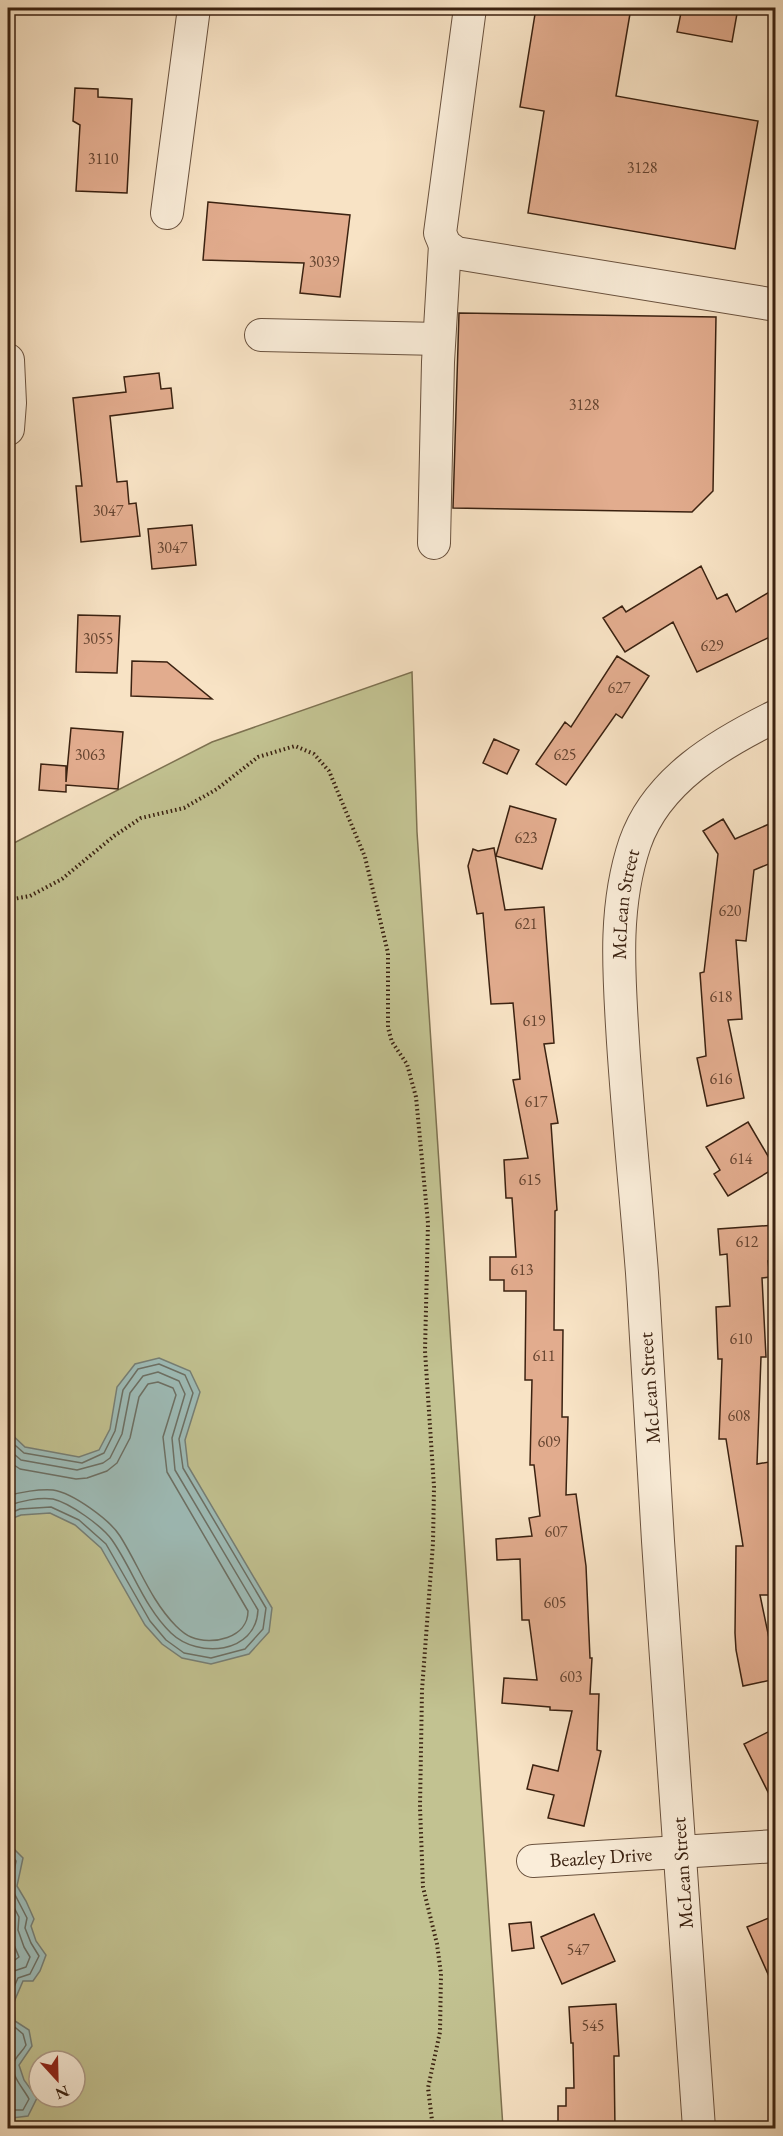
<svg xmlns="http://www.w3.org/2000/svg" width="783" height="2136" font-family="'EB Garamond',serif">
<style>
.green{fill:#c2c291;stroke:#7e7251;stroke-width:1.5;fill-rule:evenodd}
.water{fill:#9ebdb9;stroke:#767f76;stroke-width:1.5}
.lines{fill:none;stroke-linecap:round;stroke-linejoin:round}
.shore{stroke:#6c7065;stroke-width:1.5}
.building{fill:#e2ac8e;stroke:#3b2211;stroke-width:1.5}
.minor-casing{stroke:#6a523e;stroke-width:34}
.path{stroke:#3b2211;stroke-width:4;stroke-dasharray:1.5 3;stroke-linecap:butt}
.minor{stroke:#faedd9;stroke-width:32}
.labels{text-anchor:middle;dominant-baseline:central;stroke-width:4.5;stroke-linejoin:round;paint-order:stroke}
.number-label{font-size:16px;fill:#654430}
.street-label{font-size:20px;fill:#3b2211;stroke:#faedd9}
</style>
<rect width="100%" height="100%" fill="#f8e3c5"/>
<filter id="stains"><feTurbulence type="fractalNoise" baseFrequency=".00333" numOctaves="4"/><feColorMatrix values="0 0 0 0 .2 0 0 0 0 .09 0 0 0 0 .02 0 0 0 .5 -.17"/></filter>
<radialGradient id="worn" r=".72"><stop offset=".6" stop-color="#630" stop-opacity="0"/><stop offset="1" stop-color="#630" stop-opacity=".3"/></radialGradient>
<!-- green -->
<path class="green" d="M 412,672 L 417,832 L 503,2128 L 8,2128 L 8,846 L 212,742 ZM 39,2061 L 75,2061 L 75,2097 L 39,2097 Z"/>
<!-- water -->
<path class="water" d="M 159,1358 L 190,1371 L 200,1392 L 185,1440 L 188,1466 L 272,1608 L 269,1632 L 249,1654 L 211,1664 L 182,1658 L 162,1644 L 145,1625 L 101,1548 L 75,1525 L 50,1513 L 21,1515 L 8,1520 L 8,1431 L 25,1447 L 79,1457 L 99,1450 L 110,1429 L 117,1387 L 135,1364 Z
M 8,1843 L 23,1858 L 17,1886 L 26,1901 L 34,1919 L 31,1926 L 36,1941 L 46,1955 L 40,1971 L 33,1981 L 23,1981 L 14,2002 L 15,2021 L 29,2030 L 32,2046 L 19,2065 L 24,2080 L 37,2098 L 28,2116 L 12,2118 L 8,2113 Z"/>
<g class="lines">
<!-- shore -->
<path class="shore" d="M 8,1439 L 24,1453 L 82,1463 L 104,1453 L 115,1431 L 123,1390 L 138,1369 L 159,1364 L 185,1375 L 193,1393 L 179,1439 L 183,1468 L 266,1608 L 263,1629 L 245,1649 L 211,1658 L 184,1653 L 166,1640 L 150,1621 L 106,1544 L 79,1520 L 51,1507 L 20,1509 L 8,1514
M 8,1449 L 21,1460 L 77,1470 L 103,1463 L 110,1458 L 122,1434 L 130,1393 L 143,1376 L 158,1372 L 179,1381 L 185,1394 L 172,1438 L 175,1470 L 258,1610 C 256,1654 198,1659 171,1633 C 144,1607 133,1570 112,1540 C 102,1526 70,1503 53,1499 C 39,1497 20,1501 8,1506
M 8,1461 L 20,1469 L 76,1479 L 87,1478 L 107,1471 L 117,1463 L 130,1438 L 139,1397 L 148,1384 L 158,1382 L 173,1388 L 176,1395 L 163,1437 L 167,1472 L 248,1611 C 248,1638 212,1646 191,1637 C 186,1635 180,1630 176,1626 C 151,1601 139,1566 120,1536 C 110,1520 73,1493 53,1490 C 39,1489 20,1492 8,1496
M 8,1851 L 16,1861 L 11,1887 L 27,1918 L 25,1928 L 31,1943 L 39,1956 L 30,1974 L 18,1978 L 8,2000 L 10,2023 L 23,2034 L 26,2045 C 23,2051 17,2055 14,2062 C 9,2074 24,2089 29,2099 L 23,2110 L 8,2110
M 8,1896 L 19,1917 L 18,1930 L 24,1947 L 30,1957 L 26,1967 L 14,1971 L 8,1982
M 8,1914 L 9,1933 L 19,1957 L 8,1965"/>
</g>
<!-- building -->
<path class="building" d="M 536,8 L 631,8 L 616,96 L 758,121 L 735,249 L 528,213 L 544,111 L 520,107 Z
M 682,8 L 738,8 L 732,42 L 677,32 Z
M 75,88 L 98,89 L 98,97 L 132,99 L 127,193 L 76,191 L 80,125 L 73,121 Z
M 208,202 L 350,215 L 340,297 L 300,293 L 304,263 L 203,260 Z
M 459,313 L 716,317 L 713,491 L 692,512 L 453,508 Z
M 159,373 L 161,389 L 171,388 L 173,408 L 110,416 L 117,482 L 127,481 L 129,504 L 136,503 L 140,536 L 81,542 L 76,486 L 82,486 L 73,398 L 126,392 L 124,377 Z
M 192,525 L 196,565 L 152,569 L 148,529 Z
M 701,566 L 717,599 L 727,594 L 736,612 L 776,588 L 776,634 L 697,672 L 673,622 L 625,652 L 603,618 L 622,606 L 626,612 Z
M 78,615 L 120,616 L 117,673 L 76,672 Z
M 617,656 L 649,676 L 622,718 L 616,714 L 566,785 L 536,764 L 565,722 L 571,727 Z
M 132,661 L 167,662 L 212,699 L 131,696 Z
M 71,728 L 123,732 L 118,789 L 66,785 L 66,792 L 39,790 L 41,764 L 66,766 L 66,782 Z
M 494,739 L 519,750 L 507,774 L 483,763 Z
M 510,806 L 556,819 L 542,869 L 496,856 Z
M 723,819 L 735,839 L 776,821 L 776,861 L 754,870 L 746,941 L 736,940 L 742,1019 L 728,1020 L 744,1098 L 707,1106 L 697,1058 L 706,1056 L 700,973 L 704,972 L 718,854 L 703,831 Z
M 494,848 L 505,910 L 544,907 L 554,1043 L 544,1044 L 558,1123 L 551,1124 L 557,1210 L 555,1211 L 554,1330 L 563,1330 L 562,1417 L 568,1417 L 566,1495 L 576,1494 L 586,1566 L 590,1658 L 592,1658 L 590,1694 L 599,1694 L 597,1750 L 601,1751 L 584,1826 L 548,1818 L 554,1795 L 527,1789 L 533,1765 L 558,1771 L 572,1711 L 550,1710 L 550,1707 L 502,1703 L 504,1678 L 537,1680 L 529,1620 L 522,1620 L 520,1559 L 497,1560 L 496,1539 L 532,1536 L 529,1518 L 540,1516 L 534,1465 L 530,1465 L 532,1380 L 525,1380 L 526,1291 L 504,1291 L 504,1280 L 490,1280 L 490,1257 L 516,1257 L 512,1198 L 506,1198 L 504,1160 L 528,1158 L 513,1080 L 520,1079 L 513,1003 L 491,1004 L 483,913 L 477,914 L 468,866 L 473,849 L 478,851 Z
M 748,1122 L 775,1168 L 728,1196 L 714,1174 L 720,1170 L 706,1147 Z
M 776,1225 L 776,1260 L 768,1261 L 770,1277 L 762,1278 L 766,1357 L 761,1357 L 757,1464 L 769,1462 L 776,1504 L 776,1512 L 774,1512 L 774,1595 L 760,1595 L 770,1643 L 776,1642 L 776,1679 L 743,1686 L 736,1650 L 735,1633 L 736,1546 L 743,1546 L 726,1439 L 719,1439 L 722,1359 L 718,1359 L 716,1307 L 730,1306 L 727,1254 L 720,1255 L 718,1229 Z
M 776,1728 L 776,1808 L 744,1744 Z
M 594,1914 L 615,1961 L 562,1984 L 541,1937 Z
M 776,1915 L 776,1992 L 747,1927 Z
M 531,1922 L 534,1948 L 512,1951 L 509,1924 Z
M 616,2004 L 619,2056 L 614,2056 L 615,2128 L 558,2128 L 558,2106 L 566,2106 L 566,2088 L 574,2088 L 573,2043 L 571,2043 L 569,2007 Z"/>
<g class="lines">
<defs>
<g id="minor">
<path d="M 470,8 L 440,233 L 445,245 L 456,253 L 776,305"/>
<path d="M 167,213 L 194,8"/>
<path d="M 261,335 L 439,339"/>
<path d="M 8,360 L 10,403 L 8,429"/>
<path d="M 434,543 L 438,362 L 445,245"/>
<path id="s1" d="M 533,1861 L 776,1846"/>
<path id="s2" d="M 699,2128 C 686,1933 671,1737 658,1541 C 652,1451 648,1362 642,1273 C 636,1196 628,1119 623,1042 C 619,975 613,908 635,843 C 657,780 719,744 776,716"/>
</g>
</defs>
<!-- minor casing -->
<use href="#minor" class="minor-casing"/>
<!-- path -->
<path class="path" d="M 8,900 L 30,896 L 62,879 L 114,836 L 141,818 L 184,808 L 217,789 L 258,757 L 295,746 L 314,754 L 329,771 L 365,857 L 388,953 L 388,1028 L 392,1042 L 407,1064 L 416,1097 L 428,1223 L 425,1351 L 434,1487 L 433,1543 L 422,1690 L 420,1807 L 423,1887 L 437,1944 L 441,1974 L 440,2032 L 428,2088 L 433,2128"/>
<!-- minor -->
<use href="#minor" class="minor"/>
</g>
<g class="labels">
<!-- number labels -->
<g class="number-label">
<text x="103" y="158">3110</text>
<text x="642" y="167">3128</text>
<text x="324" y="261">3039</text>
<text x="584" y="404">3128</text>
<text x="108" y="510">3047</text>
<text x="172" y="547">3047</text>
<text x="98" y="638">3055</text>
<text x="712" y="645">629</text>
<text x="619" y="687">627</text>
<text x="90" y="754">3063</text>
<text x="565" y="754">625</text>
<text x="526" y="837">623</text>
<text x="730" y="910">620</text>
<text x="526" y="923">621</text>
<text x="721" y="996">618</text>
<text x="534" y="1020">619</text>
<text x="721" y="1078">616</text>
<text x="536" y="1101">617</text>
<text x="741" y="1158">614</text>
<text x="530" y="1179">615</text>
<text x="747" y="1241">612</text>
<text x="522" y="1269">613</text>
<text x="741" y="1338">610</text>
<text x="544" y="1355">611</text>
<text x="739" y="1415">608</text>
<text x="549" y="1441">609</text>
<text x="556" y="1531">607</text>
<text x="555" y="1602">605</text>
<text x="571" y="1676">603</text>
<text x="578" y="1949">547</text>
<text x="593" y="2025">545</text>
</g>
<!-- street labels -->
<g class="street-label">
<text stroke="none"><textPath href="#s2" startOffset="1227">McLean Street</textPath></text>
<text transform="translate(649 1388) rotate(-94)">McLean Street</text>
<text stroke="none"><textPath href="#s1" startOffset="68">Beazley Drive</textPath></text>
<text transform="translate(682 1873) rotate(-94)">McLean Street</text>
</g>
</g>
<!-- margin -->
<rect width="783" height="2136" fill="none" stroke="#f8e3c5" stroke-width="30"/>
<rect x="9" y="9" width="765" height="2118" fill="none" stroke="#3b2211" stroke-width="3"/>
<rect x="15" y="15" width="753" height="2106" fill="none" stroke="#3b2211" stroke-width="1.5"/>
<!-- north arrow -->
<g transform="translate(57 2079) rotate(158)"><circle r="28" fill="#faedd9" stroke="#ae9c89" stroke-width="1.5"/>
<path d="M0-4.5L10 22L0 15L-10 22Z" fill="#8f2418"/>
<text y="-9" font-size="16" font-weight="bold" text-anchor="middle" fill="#3b2211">N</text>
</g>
<rect width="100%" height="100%" filter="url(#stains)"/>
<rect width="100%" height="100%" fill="url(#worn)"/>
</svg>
